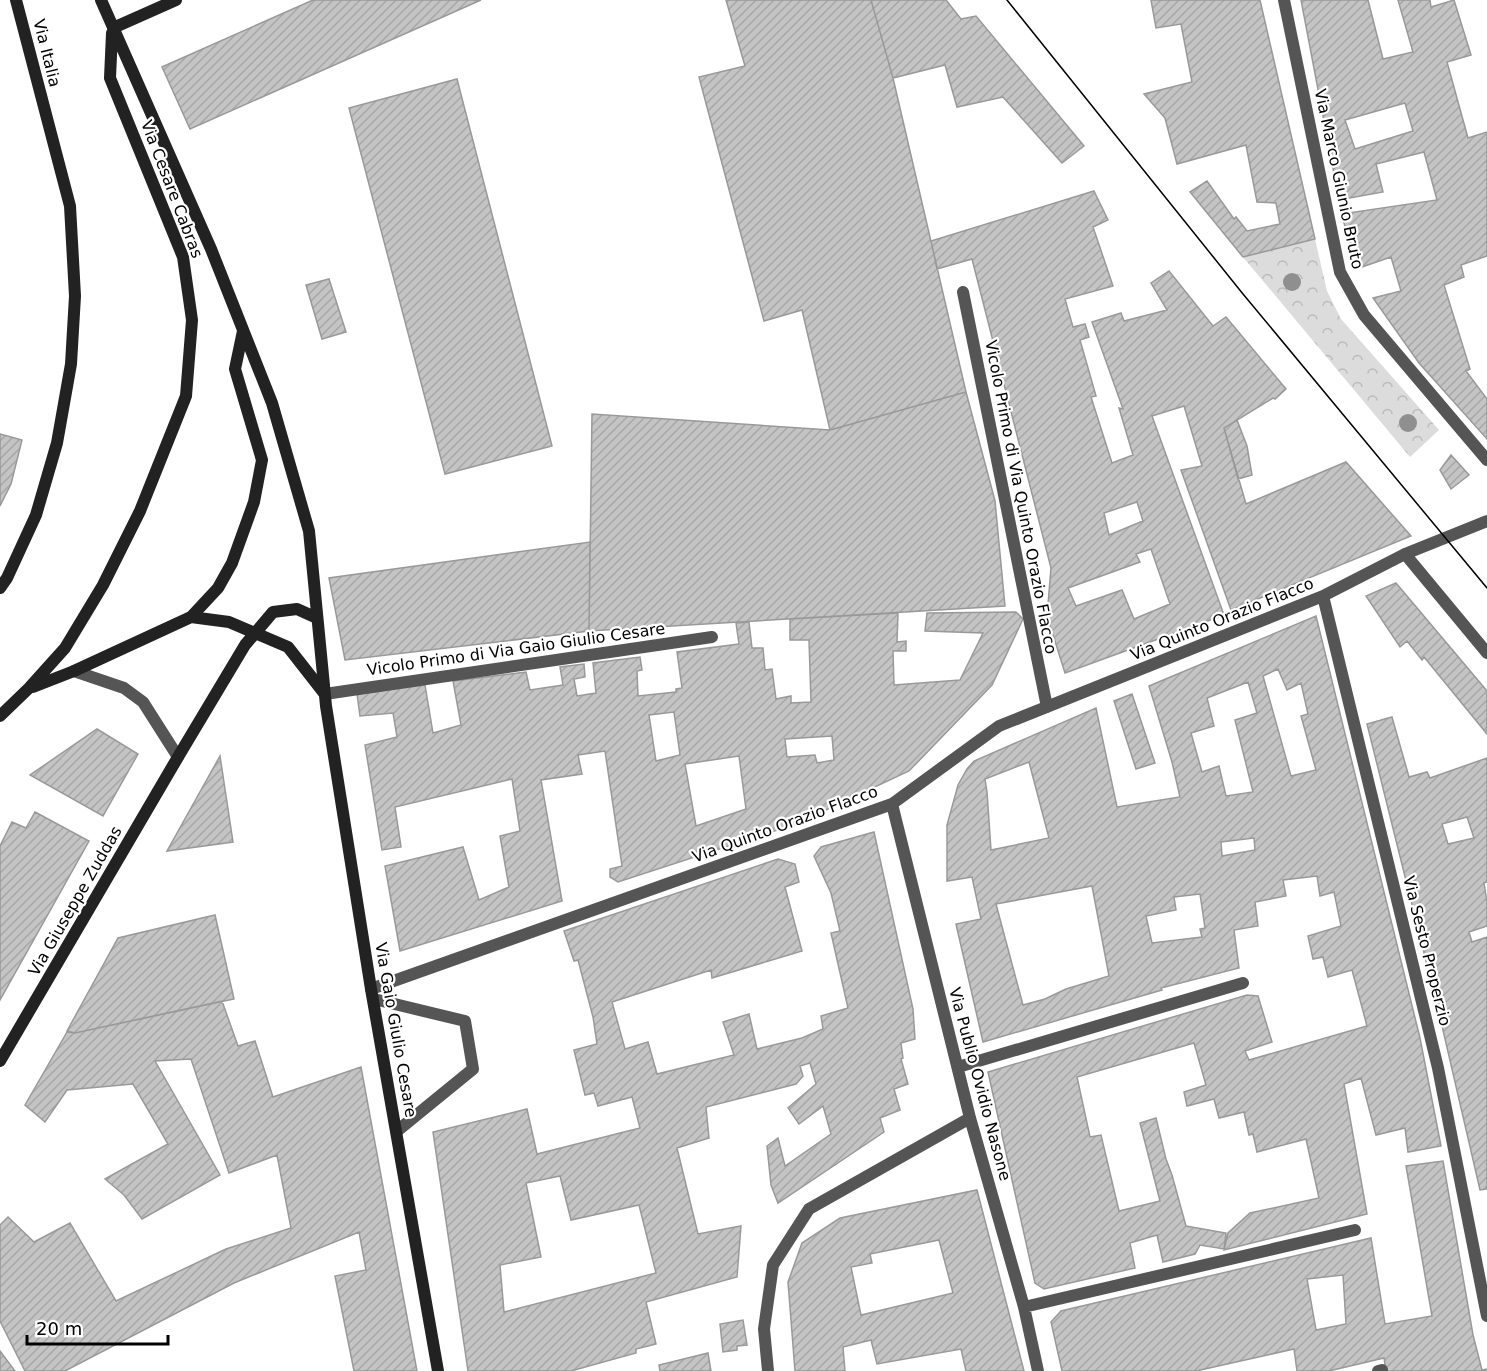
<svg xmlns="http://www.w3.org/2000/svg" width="1487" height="1371" font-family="'DejaVu Sans',sans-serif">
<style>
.park{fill:url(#park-crowns)}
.building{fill:url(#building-hatch);stroke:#999;stroke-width:1.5;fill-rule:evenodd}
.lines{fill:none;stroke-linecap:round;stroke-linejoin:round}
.lane{stroke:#555;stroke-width:12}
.street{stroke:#555;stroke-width:12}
.secondary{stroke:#222;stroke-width:12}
.tram{stroke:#000;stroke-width:1.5}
.tree{fill:#8f8f8f}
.labels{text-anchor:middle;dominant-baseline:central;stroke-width:4.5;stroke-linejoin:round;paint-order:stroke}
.street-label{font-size:16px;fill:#000;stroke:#fff}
</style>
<defs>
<pattern id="park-crowns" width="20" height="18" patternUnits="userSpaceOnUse" patternTransform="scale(1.5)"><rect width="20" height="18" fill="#dcdcdc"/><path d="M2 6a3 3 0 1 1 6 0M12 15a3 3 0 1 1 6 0" fill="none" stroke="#bbb"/></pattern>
<pattern id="building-hatch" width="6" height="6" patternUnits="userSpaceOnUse" patternTransform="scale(1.5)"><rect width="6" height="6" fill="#c4c4c4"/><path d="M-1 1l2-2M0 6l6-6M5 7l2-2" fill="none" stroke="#a7a7a7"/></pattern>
</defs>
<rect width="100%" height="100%" fill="#fff"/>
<!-- park -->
<path class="park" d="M 1315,239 L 1327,291 L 1341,319 L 1439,430 L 1410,457 L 1243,257 Z"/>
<!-- building -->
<path class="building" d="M 313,0 L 481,0 L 190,129 L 162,67 Z
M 726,0 L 871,0 L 893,78 L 966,392 L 830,430 L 802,310 L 764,321 L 699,77 L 745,66 Z
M 871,0 L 946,0 L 961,19 L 976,16 L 1084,146 L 1062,163 L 1003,97 L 957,107 L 945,65 L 893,78 Z
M 1151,0 L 1260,0 L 1315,239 L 1243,257 L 1190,192 L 1207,181 L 1234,219 L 1236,217 L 1247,231 L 1280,224 L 1276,203 L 1257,202 L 1246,145 L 1177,164 L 1165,118 L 1144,94 L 1192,82 L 1181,24 L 1156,28 Z
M 1301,0 L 1368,0 L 1383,59 L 1413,52 L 1398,0 L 1430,0 L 1431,7 L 1454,0 L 1471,55 L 1447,62 L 1468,138 L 1487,132 L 1487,256 L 1461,265 L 1464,277 L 1444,285 L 1470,369 L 1466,371 L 1487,399 L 1487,439 L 1419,363 L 1373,298 L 1401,291 L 1391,257 L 1359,268 L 1341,214 L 1437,200 L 1424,152 L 1376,164 L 1383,192 L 1339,200 ZM 1405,103 L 1413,131 L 1355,149 L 1345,120 Z
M 457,79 L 552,446 L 445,474 L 349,108 Z
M 1094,191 L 1108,220 L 1093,227 L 1113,286 L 1065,299 L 1073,327 L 1085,324 L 1089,337 L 1080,340 L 1096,396 L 1091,397 L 1112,463 L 1133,455 L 1119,408 L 1123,409 L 1092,322 L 1121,313 L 1124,321 L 1167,310 L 1151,283 L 1169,271 L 1213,326 L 1226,317 L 1286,389 L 1275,399 L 1273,398 L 1224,428 L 1246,504 L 1346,462 L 1411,536 L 1231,610 L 1181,470 L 1202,466 L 1184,406 L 1152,416 L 1224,615 L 1065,673 L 1047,616 L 1051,568 L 972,259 L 937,269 L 931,241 ZM 1137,502 L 1143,521 L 1109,535 L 1104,513 ZM 1151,549 L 1170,604 L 1134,619 L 1122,590 L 1076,606 L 1068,588 L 1140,562 L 1136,554 Z
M 329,279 L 346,332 L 322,339 L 306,285 Z
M 966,392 L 995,501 L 1005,606 L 589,631 L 592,414 L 830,430 Z
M 1237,420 L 1247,446 L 1252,475 L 1238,479 L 1224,428 Z
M 0,434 L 22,440 L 11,484 L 0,506 Z
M 1451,455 L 1469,475 L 1451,489 L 1440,470 Z
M 590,542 L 589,631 L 345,660 L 329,578 Z
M 1396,583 L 1487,691 L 1487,734 L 1424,657 L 1422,660 L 1407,641 L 1400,647 L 1366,596 Z
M 1016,612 L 1023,619 L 992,685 L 909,771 L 796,824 L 618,882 L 610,877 L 610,869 L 622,866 L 605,751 L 578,755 L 582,774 L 541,780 L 562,901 L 400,951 L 385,866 L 463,847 L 479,900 L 509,887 L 500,836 L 520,831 L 512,779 L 395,807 L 401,847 L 382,850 L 365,745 L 397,737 L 393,713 L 360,716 L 357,694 L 425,685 L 433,733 L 461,725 L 453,681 L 526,672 L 530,690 L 563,685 L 560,667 L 584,664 L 585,677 L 574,679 L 577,696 L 596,693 L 593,663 L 640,657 L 642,670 L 637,671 L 638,696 L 676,692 L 676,689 L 682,688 L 677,652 L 739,644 L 736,623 L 749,622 L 752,648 L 763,648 L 765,670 L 772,669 L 776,699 L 791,696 L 791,703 L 811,702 L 809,640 L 790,640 L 790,619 L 898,613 L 897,642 L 906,641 L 906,651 L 893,651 L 894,685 L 960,680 L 983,633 L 925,631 L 927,613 ZM 674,712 L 680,755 L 656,761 L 649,715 ZM 832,736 L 834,760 L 817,763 L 815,755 L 787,757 L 785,739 ZM 739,756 L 746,809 L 696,826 L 685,764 Z
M 1316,616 L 1420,1038 L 1441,1146 L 1408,1152 L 1405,1128 L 1376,1135 L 1361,1078 L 1344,1084 L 1367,1214 L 1224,1250 L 1228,1233 L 1250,1213 L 1319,1198 L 1306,1139 L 1257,1152 L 1253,1134 L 1249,1135 L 1244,1112 L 1219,1118 L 1214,1099 L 1187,1106 L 1184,1092 L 1206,1085 L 1194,1043 L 1077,1077 L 1090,1137 L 1101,1135 L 1119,1211 L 1160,1201 L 1140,1123 L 1156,1118 L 1166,1159 L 1172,1175 L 1186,1226 L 1226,1233 L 1224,1249 L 1200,1245 L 1195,1254 L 1163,1262 L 1157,1235 L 1130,1243 L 1135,1268 L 1044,1289 L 1035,1283 L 988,1072 L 1247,995 L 1258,996 L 1272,1042 L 1245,1051 L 1249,1060 L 1367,1026 L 1352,970 L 1328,977 L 1323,957 L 1313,959 L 1308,936 L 1341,926 L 1334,892 L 1320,896 L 1317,876 L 1283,880 L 1286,896 L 1255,902 L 1258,926 L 1234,930 L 1239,968 L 1161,988 L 1162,990 L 983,1042 L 956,924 L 981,919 L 972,877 L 947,881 L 947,825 L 958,785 L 967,769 L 974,761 L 1096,708 L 1117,807 L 1180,797 L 1172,762 L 1149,686 ZM 1278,669 L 1287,690 L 1301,683 L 1308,714 L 1301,716 L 1316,770 L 1291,776 L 1263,676 ZM 1248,682 L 1257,713 L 1235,720 L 1253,792 L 1226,796 L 1219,766 L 1202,772 L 1191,733 L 1214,726 L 1207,698 ZM 1029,762 L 1049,838 L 991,850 L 987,792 L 985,779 ZM 1254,838 L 1255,850 L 1222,856 L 1221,842 ZM 1092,886 L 1109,976 L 1066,989 L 1045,999 L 1023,1005 L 996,904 ZM 1200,894 L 1205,928 L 1200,929 L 1202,937 L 1152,943 L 1146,916 L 1176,910 L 1174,897 Z
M 1132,694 L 1155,763 L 1136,769 L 1114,701 Z
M 1392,717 L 1409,777 L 1427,772 L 1430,778 L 1487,758 L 1487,882 L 1484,883 L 1487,902 L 1487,926 L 1469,932 L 1472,942 L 1487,937 L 1487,1189 L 1480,1190 L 1439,1013 L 1367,724 ZM 1467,817 L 1474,838 L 1448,844 L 1442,824 Z
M 97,729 L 138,754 L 103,816 L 30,775 Z
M 220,756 L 233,842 L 167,851 Z
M 35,812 L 89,841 L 0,1000 L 0,846 L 12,822 L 26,828 Z
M 874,832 L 913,1009 L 915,1039 L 901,1043 L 903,1058 L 901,1059 L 908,1084 L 894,1089 L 900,1110 L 880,1118 L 884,1132 L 778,1203 L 771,1185 L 767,1146 L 778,1138 L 785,1166 L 831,1134 L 823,1106 L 799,1124 L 788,1108 L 816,1084 L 810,1063 L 800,1066 L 803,1076 L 796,1084 L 706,1107 L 709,1138 L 677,1148 L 698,1234 L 741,1226 L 737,1277 L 646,1302 L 656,1344 L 636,1349 L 636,1353 L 571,1371 L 468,1371 L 433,1132 L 527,1109 L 537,1154 L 640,1128 L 632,1097 L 598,1106 L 594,1093 L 585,1095 L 574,1050 L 597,1044 L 593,1017 L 578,960 L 574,961 L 564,931 L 778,859 L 795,864 L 799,882 L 785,887 L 802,951 L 712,978 L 711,970 L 612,1002 L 625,1049 L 648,1042 L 657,1074 L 734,1055 L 723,1022 L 749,1014 L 757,1049 L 802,1038 L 823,1029 L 821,1016 L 848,1008 L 831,933 L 840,931 L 831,893 L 814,856 L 821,847 ZM 560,1176 L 571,1220 L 639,1205 L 656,1273 L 504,1312 L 500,1265 L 541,1257 L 526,1183 Z
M 215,915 L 234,999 L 75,1033 L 67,1031 L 118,938 Z
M 222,1001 L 238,1046 L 255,1041 L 273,1097 L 361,1067 L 417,1371 L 354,1371 L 335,1276 L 366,1270 L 359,1232 L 234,1283 L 65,1371 L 25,1371 L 0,1321 L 0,1225 L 8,1217 L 34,1242 L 70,1223 L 116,1301 L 226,1249 L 291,1228 L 277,1155 L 229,1173 L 191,1059 L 155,1061 L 220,1175 L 142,1219 L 124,1195 L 105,1179 L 168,1144 L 133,1084 L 67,1090 L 45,1122 L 25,1105 L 67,1032 L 75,1033 Z
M 1443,1161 L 1473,1335 L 1482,1370 L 1487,1369 L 1487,1371 L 1386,1371 L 1384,1358 L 1329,1371 L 1297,1371 L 1294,1349 L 1196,1371 L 1062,1371 L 1051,1322 L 1061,1311 L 1371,1238 L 1385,1324 L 1432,1316 L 1406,1166 ZM 1343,1275 L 1346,1324 L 1316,1330 L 1307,1279 Z
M 977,1190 L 1024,1371 L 966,1371 L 961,1349 L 877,1364 L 871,1340 L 843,1347 L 845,1371 L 795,1371 L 788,1282 L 802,1243 L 840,1218 ZM 939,1240 L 953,1293 L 861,1315 L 851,1267 L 872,1263 L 870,1254 Z
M 743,1320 L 747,1345 L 737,1346 L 737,1350 L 723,1352 L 720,1324 Z
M 0,1351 L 15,1371 L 0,1371 Z
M 708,1353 L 711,1371 L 660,1371 L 659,1365 Z"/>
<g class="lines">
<!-- lane -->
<path class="lane" d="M 374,999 L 465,1021 L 473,1069 L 397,1131"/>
<!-- street -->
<path class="street" d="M 1284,0 L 1340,272 L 1364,315 L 1487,460
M 963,292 L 1047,707
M 1405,554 L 1487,653
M 1323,596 L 1438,1068 L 1487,1316
M 74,671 L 124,688 L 143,702 L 178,757
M 325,694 L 712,637
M 892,804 L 970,1118 L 1024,1307 L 1038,1371
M 371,989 L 892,804 L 999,726 L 1323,596 L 1405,554 L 1487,521
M 958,1067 L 1243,983
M 1024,1307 L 1355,1230
M 768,1371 L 764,1329 L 773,1265 L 809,1209 L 970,1118
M 1378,1371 L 1382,1370"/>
<!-- secondary -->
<path class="secondary" d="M 101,0 L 211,249 L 272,403 L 309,531 L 326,706 L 371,989 L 438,1371
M 113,28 L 176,0
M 0,588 L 7,578 L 36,515 L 57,443 L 71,364 L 75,296 L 70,206 L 16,0
M 191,617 L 229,622 L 288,647 L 324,693
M 33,687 L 74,671 L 191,617 L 218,588 L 232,563 L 254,502 L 262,460 L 235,369 L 243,331
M 0,716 L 29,688 L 65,648 L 103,585 L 140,511 L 186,396 L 192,320 L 183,257 L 110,78 L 112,33
M 0,1061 L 178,757 L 245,645 L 273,612 L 297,609 L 317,618"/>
<!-- tram -->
<path class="tram" d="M 1007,0 L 1243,294 L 1487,588"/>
</g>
<!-- trees -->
<g class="tree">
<circle cx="1292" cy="282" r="9"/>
<circle cx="1408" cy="423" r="9"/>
</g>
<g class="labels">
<!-- street labels -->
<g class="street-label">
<text transform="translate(47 53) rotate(76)">Via Italia</text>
<text transform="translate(1339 179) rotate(78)">Via Marco Giunio Bruto</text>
<text transform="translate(172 189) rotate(69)">Via Cesare Cabras</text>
<text transform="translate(1021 497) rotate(79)">Vicolo Primo di Via Quinto Orazio Flacco</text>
<text transform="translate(1222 619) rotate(-22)">Via Quinto Orazio Flacco</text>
<text transform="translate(516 649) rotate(-8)">Vicolo Primo di Via Gaio Giulio Cesare</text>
<text transform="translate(785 824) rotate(-20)">Via Quinto Orazio Flacco</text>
<text transform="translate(75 901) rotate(-60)">Via Giuseppe Zuddas</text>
<text transform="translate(1427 951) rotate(76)">Via Sesto Properzio</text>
<text transform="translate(396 1030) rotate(80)">Via Gaio Giulio Cesare</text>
<text transform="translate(980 1084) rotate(75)">Via Publio Ovidio Nasone</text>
</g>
</g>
<!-- scale -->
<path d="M27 1335v9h141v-9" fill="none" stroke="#000000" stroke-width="3"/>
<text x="36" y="1335" font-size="18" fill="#000000" stroke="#ffffff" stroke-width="4.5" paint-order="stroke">20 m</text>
</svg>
